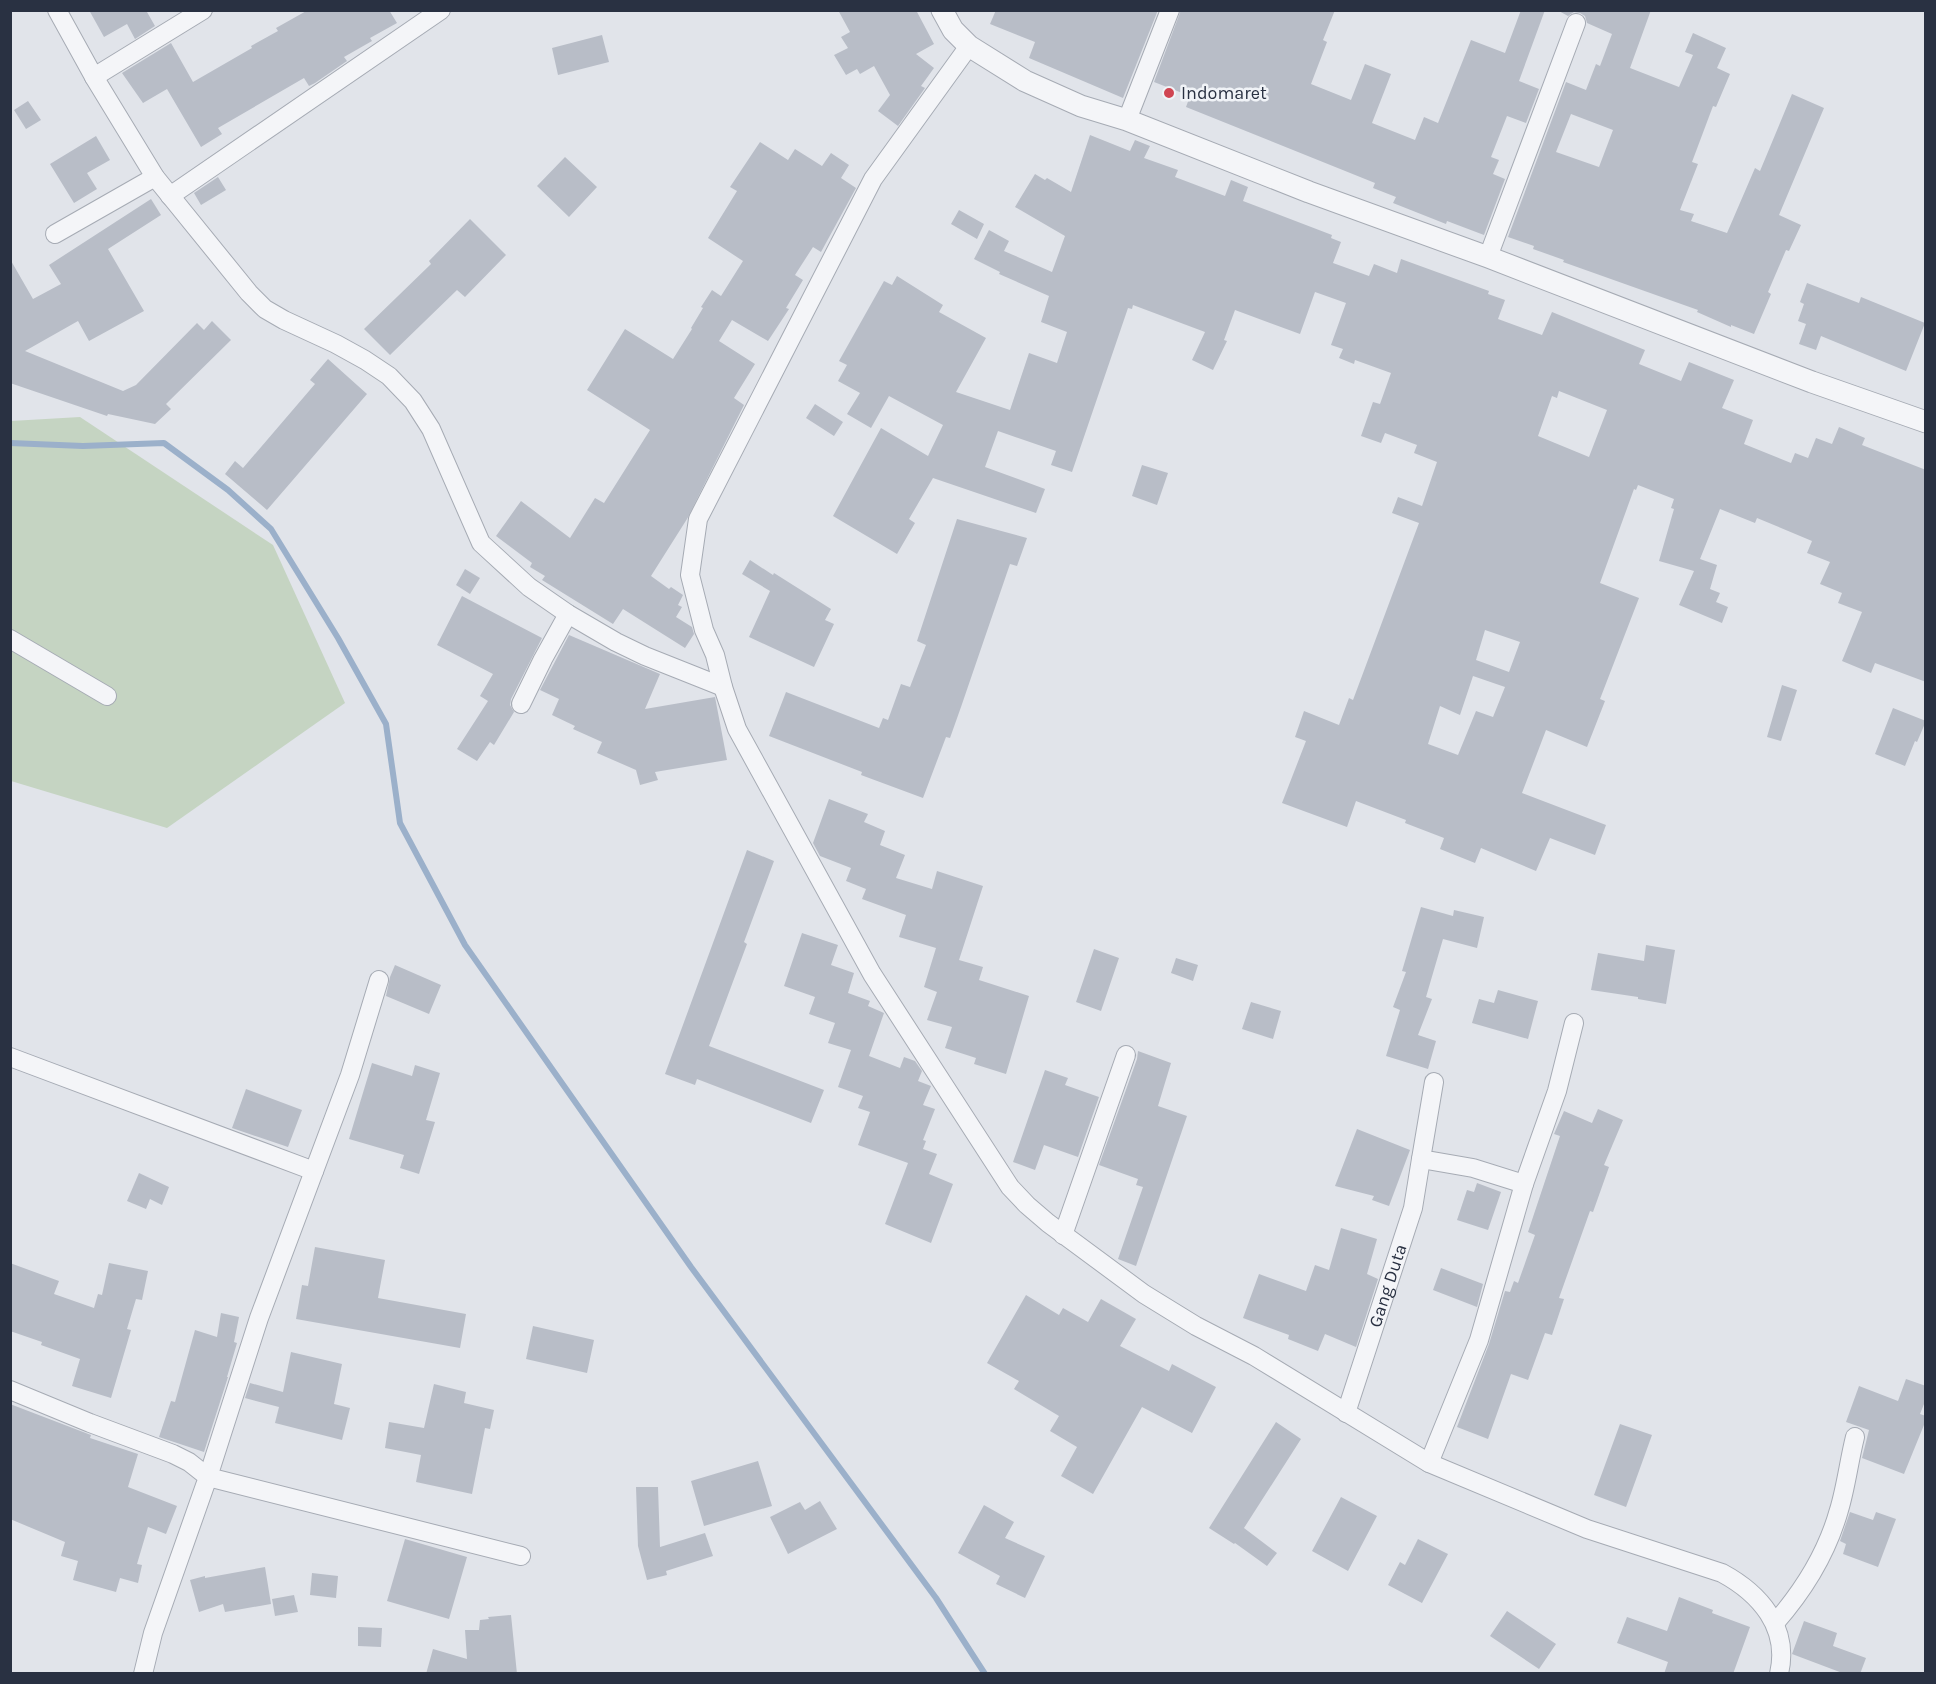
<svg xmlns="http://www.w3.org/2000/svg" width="1936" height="1684" font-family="Karla,sans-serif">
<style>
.green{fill:#c5d4c2}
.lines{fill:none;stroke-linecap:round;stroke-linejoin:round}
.stream{stroke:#9bb0ca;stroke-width:6}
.building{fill:#b8bdc7;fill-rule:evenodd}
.minor-casing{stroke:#a6abb4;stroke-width:20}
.tertiary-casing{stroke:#a6abb4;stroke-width:23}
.minor{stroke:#f4f5f8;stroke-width:18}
.tertiary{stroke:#f4f5f8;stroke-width:21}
.poi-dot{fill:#d04552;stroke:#f0f3f7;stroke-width:2}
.labels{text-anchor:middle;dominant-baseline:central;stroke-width:5;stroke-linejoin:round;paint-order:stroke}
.poi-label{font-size:18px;fill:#293142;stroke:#f0f3f7;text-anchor:start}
.street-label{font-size:18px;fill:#293142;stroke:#f0f3f7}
</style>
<rect width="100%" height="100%" fill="#e1e4ea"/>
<!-- green -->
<path class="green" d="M 80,417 L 273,545 L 345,703 L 167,828 L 11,781 L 11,421 Z"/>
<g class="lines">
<!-- stream -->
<path class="stream" d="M 10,443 L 83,446 L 164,443 L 228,490 L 271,529 L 338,638 L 386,724 L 400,823 L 465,945 L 691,1267 L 936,1598 L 985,1674"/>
</g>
<!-- building -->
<path class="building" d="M 89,10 L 150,10 L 147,12 L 155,26 L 135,39 L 127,24 L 104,37 Z
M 308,10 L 389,10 L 397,23 L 370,38 L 372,41 L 344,57 L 347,61 L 315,83 L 309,86 L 304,78 L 218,128 L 222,134 L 201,147 L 167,89 L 143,103 L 122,73 L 171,43 L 193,82 L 252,48 L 251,46 L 278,31 L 276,28 Z
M 838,10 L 916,10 L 934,44 L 916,54 L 934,68 L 921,86 L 925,88 L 898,126 L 878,111 L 890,95 L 874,66 L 860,74 L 857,69 L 846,75 L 834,55 L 848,48 L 841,37 L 850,32 Z
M 996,10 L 1158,10 L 1123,98 L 1029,58 L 1035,42 L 990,24 Z
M 1181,10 L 1335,10 L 1323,40 L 1327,42 L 1311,84 L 1351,100 L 1365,64 L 1391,74 L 1372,123 L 1415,140 L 1424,117 L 1438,123 L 1471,40 L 1505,53 L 1521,10 L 1545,10 L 1519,81 L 1539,89 L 1526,123 L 1507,116 L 1491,157 L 1499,160 L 1493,174 L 1505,179 L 1484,235 L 1447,221 L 1446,224 L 1393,203 L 1396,197 L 1373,188 L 1375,183 L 1186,107 L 1190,96 L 1154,82 Z
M 1557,10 L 1651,10 L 1630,68 L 1679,87 L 1693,55 L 1685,52 L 1693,33 L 1726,48 L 1717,68 L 1730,74 L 1716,107 L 1713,106 L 1692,162 L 1698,164 L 1680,210 L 1694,214 L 1691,221 L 1727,233 L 1755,168 L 1760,171 L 1792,94 L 1824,108 L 1779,215 L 1801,225 L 1789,251 L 1786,250 L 1768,292 L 1771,294 L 1754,334 L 1731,325 L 1731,327 L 1697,312 L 1698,310 L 1563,262 L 1564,260 L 1533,249 L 1534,246 L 1508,237 L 1566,82 L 1586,90 L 1596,64 L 1600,66 L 1612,34 L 1587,23 L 1585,16 L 1580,13 L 1574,12 L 1568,16 ZM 1571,114 L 1613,130 L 1599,167 L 1556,152 Z
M 602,35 L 609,62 L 558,75 L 552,48 Z
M 28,101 L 41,120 L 26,129 L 14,110 Z
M 1090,135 L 1130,151 L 1135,140 L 1150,146 L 1144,158 L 1178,170 L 1175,177 L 1225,196 L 1231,180 L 1248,187 L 1243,201 L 1332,235 L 1331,238 L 1341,242 L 1333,263 L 1369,276 L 1374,264 L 1397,273 L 1401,259 L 1489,291 L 1488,294 L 1505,300 L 1498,319 L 1542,335 L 1552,312 L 1645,350 L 1639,364 L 1681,381 L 1689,362 L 1734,380 L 1722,408 L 1753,420 L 1744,444 L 1791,463 L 1795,453 L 1808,458 L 1816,438 L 1832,444 L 1839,427 L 1865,438 L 1862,445 L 1926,470 L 1926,682 L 1875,663 L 1871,673 L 1842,661 L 1862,612 L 1838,603 L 1842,593 L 1820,584 L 1830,562 L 1807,553 L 1812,541 L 1757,518 L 1755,523 L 1720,509 L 1700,559 L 1717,565 L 1710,589 L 1720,593 L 1716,602 L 1728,607 L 1722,623 L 1679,605 L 1694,571 L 1659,561 L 1674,509 L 1671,508 L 1674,499 L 1638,485 L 1636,490 L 1634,489 L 1600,583 L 1639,598 L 1600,699 L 1605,701 L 1587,747 L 1546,730 L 1522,793 L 1606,825 L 1595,855 L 1550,838 L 1536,871 L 1481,848 L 1475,863 L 1440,849 L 1444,838 L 1405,823 L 1406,820 L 1356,801 L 1347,827 L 1282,803 L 1306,741 L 1295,737 L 1304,711 L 1339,725 L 1349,698 L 1353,700 L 1419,523 L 1392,513 L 1398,497 L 1422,506 L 1437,462 L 1414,453 L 1417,445 L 1385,433 L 1381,443 L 1361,436 L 1373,402 L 1380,404 L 1391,373 L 1355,360 L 1354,364 L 1339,358 L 1343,349 L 1331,345 L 1346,303 L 1315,292 L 1300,334 L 1235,310 L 1224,340 L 1227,341 L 1213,370 L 1192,360 L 1205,332 L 1133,305 L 1132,309 L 1128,308 L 1072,472 L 1051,465 L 1056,451 L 998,431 L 985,467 L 1045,489 L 1036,513 L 933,478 L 909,519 L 915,523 L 897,554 L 833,516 L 881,428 L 928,456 L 943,425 L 889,396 L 871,428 L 847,414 L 860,393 L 838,381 L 847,365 L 839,361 L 884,281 L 892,285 L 897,276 L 943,305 L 939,312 L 986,338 L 956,392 L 1010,410 L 1029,353 L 1057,363 L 1067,332 L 1041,322 L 1049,296 L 999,274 L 1000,272 L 974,259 L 989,230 L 1009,241 L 1004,251 L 1052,272 L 1065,236 L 1015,207 L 1035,174 L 1045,180 L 1047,178 L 1071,192 ZM 1559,391 L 1607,410 L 1589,457 L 1538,436 L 1552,396 L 1557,398 ZM 1485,630 L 1520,642 L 1509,672 L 1476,660 ZM 1473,676 L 1505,687 L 1493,717 L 1476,711 L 1458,755 L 1428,744 L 1440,706 L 1460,715 Z
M 96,136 L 110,160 L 87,173 L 97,189 L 74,203 L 50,164 Z
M 760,142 L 788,160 L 795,149 L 822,166 L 831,153 L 849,165 L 841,178 L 856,188 L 821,252 L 813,247 L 795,275 L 803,280 L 786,308 L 789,309 L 768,341 L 732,320 L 719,341 L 755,364 L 734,398 L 744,405 L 687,519 L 651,576 L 669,589 L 671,587 L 683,595 L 678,605 L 682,607 L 676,617 L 692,627 L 694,634 L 685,648 L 623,609 L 613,624 L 542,580 L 545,576 L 530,567 L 532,563 L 496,536 L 521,501 L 570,538 L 595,498 L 604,503 L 650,430 L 587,390 L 625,329 L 673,359 L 692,329 L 691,328 L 703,308 L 701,307 L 712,290 L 721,296 L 743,261 L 708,238 L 737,191 L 730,187 Z
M 565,157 L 597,187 L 569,217 L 537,186 Z
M 218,177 L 226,190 L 201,205 L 194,193 Z
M 151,199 L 161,215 L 108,249 L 144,311 L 89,341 L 78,321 L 25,351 L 123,391 L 136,385 L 197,323 L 204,330 L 212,321 L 231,340 L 166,404 L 171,409 L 155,424 L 108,414 L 107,416 L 10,383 L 10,259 L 33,299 L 61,284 L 49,265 Z
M 959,210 L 984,224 L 977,239 L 951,224 Z
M 470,219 L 506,255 L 465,297 L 457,290 L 390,355 L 364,329 L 431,264 L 429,261 Z
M 1807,283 L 1859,303 L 1861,297 L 1925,323 L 1906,371 L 1821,336 L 1816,350 L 1799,344 L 1806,324 L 1798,321 L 1804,304 L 1800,302 Z
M 328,359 L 367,394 L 267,510 L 225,474 L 235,461 L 243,468 L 315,384 L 310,380 Z
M 815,404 L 843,422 L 834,436 L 806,418 Z
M 1142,465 L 1168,473 L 1157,505 L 1132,496 Z
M 957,519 L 1027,538 L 1017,566 L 1010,564 L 961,707 L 950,738 L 946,737 L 923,798 L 861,775 L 862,772 L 769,736 L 786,692 L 879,728 L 883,718 L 888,720 L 901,684 L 910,687 L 926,645 L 917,641 Z
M 750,560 L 773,575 L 774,573 L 831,609 L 825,620 L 834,624 L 814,667 L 749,637 L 770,591 L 742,574 Z
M 465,569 L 480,578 L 470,594 L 456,585 Z
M 462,596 L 542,638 L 511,699 L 510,705 L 514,712 L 494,745 L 490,742 L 477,761 L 457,749 L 488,701 L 480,696 L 493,674 L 437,645 Z
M 569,635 L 660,674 L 645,709 L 715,697 L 727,760 L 655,772 L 658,780 L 640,785 L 636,770 L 597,753 L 602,742 L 573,729 L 575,726 L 552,715 L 559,699 L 540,690 Z
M 1782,685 L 1797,690 L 1781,741 L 1767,737 Z
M 1893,708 L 1926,721 L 1917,742 L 1915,741 L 1905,766 L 1875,754 Z
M 829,799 L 868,814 L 864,822 L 885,831 L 880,845 L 905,855 L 896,878 L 932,889 L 937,871 L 983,886 L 959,960 L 983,967 L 979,980 L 1029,996 L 1006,1074 L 974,1064 L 976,1058 L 945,1048 L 952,1027 L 927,1020 L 937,992 L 924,987 L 936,948 L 899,937 L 906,915 L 862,899 L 866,889 L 846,881 L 851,868 L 820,856 L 813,843 Z
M 747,850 L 774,861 L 744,942 L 747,944 L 709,1046 L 824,1090 L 811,1123 L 697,1079 L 695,1085 L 665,1074 Z
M 1421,907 L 1453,916 L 1454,910 L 1484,917 L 1477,948 L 1443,939 L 1426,997 L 1432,999 L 1418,1035 L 1436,1041 L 1428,1069 L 1386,1056 L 1400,1010 L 1393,1007 L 1406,972 L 1402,971 Z
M 802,933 L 838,945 L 831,965 L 854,973 L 848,993 L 870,1001 L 868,1006 L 884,1013 L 869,1056 L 900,1068 L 904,1057 L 915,1061 L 922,1071 L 918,1081 L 931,1086 L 923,1105 L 935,1109 L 923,1140 L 926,1141 L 923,1149 L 937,1154 L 929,1174 L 953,1184 L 931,1243 L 885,1224 L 908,1163 L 858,1145 L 870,1112 L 858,1108 L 863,1096 L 838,1087 L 851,1050 L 828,1043 L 835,1023 L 809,1014 L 815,997 L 784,986 Z
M 1646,945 L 1675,950 L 1666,1004 L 1638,999 L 1638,997 L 1591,990 L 1598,953 L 1644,961 Z
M 1094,949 L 1119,958 L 1101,1011 L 1076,1002 Z
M 1176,958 L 1198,965 L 1193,981 L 1171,973 Z
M 395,965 L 441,985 L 429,1014 L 386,996 L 390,977 Z
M 1498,990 L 1538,1001 L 1528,1039 L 1472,1023 L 1479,999 L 1494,1003 Z
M 1251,1002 L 1281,1011 L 1273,1039 L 1242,1029 Z
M 1138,1051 L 1171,1063 L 1158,1106 L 1187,1116 L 1136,1266 L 1118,1259 L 1143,1187 L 1136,1185 L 1138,1179 L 1099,1165 L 1137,1059 Z
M 372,1063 L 412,1076 L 415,1065 L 440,1073 L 426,1120 L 435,1122 L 419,1174 L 400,1168 L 404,1155 L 349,1139 Z
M 1045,1070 L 1068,1078 L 1065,1085 L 1099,1097 L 1078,1157 L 1044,1145 L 1035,1170 L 1013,1162 Z
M 246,1089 L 302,1110 L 288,1147 L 232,1128 Z
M 1598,1109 L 1623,1120 L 1604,1165 L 1609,1167 L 1593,1212 L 1590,1211 L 1559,1298 L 1564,1299 L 1552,1335 L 1545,1333 L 1528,1380 L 1511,1374 L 1488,1439 L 1457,1427 L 1489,1344 L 1505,1291 L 1510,1292 L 1514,1281 L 1518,1283 L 1535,1235 L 1528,1232 L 1560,1136 L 1554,1134 L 1564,1111 L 1592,1123 Z
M 1357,1129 L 1410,1150 L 1389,1206 L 1372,1200 L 1374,1196 L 1335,1186 Z
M 139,1173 L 169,1187 L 162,1205 L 150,1199 L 146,1209 L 127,1201 Z
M 1477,1183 L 1501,1192 L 1488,1230 L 1457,1220 L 1467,1190 L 1474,1192 Z
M 1341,1228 L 1377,1239 L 1367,1274 L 1378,1279 L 1356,1347 L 1325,1334 L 1318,1351 L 1288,1339 L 1289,1335 L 1243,1318 L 1259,1274 L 1306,1291 L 1315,1265 L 1329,1270 Z
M 315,1247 L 385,1260 L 378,1298 L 466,1314 L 460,1348 L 296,1319 L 302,1285 L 308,1286 Z
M 10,1263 L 59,1281 L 54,1294 L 94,1308 L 98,1294 L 102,1295 L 109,1263 L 148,1271 L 142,1300 L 136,1299 L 127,1329 L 131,1330 L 111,1398 L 72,1386 L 80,1359 L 41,1345 L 42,1342 L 10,1331 Z
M 1441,1268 L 1483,1284 L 1477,1307 L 1433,1290 Z
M 1026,1295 L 1059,1315 L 1063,1308 L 1088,1322 L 1101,1299 L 1136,1319 L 1120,1346 L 1169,1371 L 1172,1364 L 1216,1387 L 1192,1433 L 1142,1407 L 1093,1494 L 1061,1476 L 1077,1447 L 1050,1431 L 1059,1416 L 1014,1389 L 1019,1381 L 987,1363 Z
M 221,1313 L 239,1317 L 234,1342 L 237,1343 L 227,1377 L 228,1377 L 204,1452 L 159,1437 L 171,1401 L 175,1402 L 195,1330 L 217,1337 Z
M 533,1326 L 594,1340 L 587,1373 L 526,1359 Z
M 291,1352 L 342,1364 L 334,1404 L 350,1408 L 342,1440 L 275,1423 L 279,1407 L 245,1398 L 250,1383 L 283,1392 Z
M 1906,1379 L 1926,1386 L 1926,1399 L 1920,1414 L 1926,1416 L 1926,1420 L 1904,1474 L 1862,1458 L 1869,1430 L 1846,1422 L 1859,1386 L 1898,1401 Z
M 434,1384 L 466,1392 L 464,1403 L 494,1410 L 490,1429 L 485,1428 L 472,1494 L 416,1482 L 421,1455 L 385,1448 L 389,1422 L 424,1428 Z
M 10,1404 L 91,1435 L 90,1438 L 138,1454 L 128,1487 L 177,1506 L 166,1534 L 148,1527 L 137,1564 L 142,1565 L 138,1583 L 120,1578 L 116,1592 L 73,1580 L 78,1561 L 61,1556 L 65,1542 L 10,1519 Z
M 1276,1422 L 1301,1439 L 1244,1528 L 1277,1553 L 1267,1566 L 1235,1543 L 1234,1544 L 1209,1528 Z
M 1620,1424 L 1652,1435 L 1626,1507 L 1594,1495 Z
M 758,1461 L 772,1506 L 704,1526 L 691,1481 Z
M 636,1487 L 658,1487 L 660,1547 L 705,1533 L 713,1556 L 666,1571 L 667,1575 L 647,1580 L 638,1546 Z
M 1341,1497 L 1377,1516 L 1348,1571 L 1312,1551 Z
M 820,1501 L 837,1529 L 788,1554 L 770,1517 L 800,1502 L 805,1510 Z
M 984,1505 L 1014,1522 L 1005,1538 L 1045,1556 L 1025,1598 L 996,1584 L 1000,1576 L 958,1553 Z
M 1850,1512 L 1873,1520 L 1876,1512 L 1896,1519 L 1878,1567 L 1843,1554 L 1846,1544 L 1840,1541 Z
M 405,1539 L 467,1557 L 449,1619 L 387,1601 Z
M 1418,1539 L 1448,1554 L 1422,1603 L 1388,1585 L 1400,1562 L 1405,1565 Z
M 265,1567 L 271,1604 L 225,1612 L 223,1604 L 199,1612 L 190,1580 L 205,1576 L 205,1578 Z
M 312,1573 L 338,1576 L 336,1598 L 310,1595 Z
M 294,1595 L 298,1612 L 275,1616 L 272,1599 Z
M 1679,1597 L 1713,1610 L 1712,1613 L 1750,1627 L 1733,1674 L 1664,1674 L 1668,1662 L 1617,1643 L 1627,1617 L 1667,1631 Z
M 1507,1611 L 1556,1644 L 1539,1669 L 1490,1636 Z
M 511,1615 L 517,1674 L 426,1674 L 433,1649 L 467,1659 L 465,1630 L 479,1630 L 480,1620 L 489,1619 L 488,1617 Z
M 1804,1621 L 1837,1633 L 1833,1646 L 1866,1658 L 1860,1674 L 1845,1674 L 1792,1654 Z
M 358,1627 L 382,1628 L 381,1647 L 358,1646 Z"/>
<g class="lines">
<defs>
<g id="minor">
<path d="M 57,10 L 94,77 L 155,177 L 249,293 L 265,309 L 284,320 L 336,344 L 365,360 L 389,376 L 413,401 L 431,429 L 481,543 L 529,587 L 568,614 L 616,642 L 645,656 L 723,687"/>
<path d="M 969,46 L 873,179 L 698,519 L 690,575 L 704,630 L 715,655 L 723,687 L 737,729 L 872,974 L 1010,1187 L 1027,1205 L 1048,1223 L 1144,1294 L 1196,1326 L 1254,1356 L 1429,1463 L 1587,1529 L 1722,1573 C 1759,1593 1790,1627 1779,1674"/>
<path d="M 94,77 L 203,10"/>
<path d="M 1127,120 L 1170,10"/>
<path d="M 170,196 L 441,10"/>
<path d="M 55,234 L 155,177"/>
<path d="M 1488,257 L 1576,23"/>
<path d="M 10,639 L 107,696"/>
<path d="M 521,704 L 543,659 L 568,614"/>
<path d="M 379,980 L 350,1075 L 259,1318 L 208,1477 L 521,1556"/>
<path d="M 10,1057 L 314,1171"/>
<path d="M 1434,1082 L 1421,1159 L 1473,1168 L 1524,1184"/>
<path d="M 1063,1235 L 1126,1055"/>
<path d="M 10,1390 L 90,1423 L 173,1454 L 189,1462 L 208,1477 L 153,1633 L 143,1674"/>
<path id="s1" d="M 1346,1413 L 1413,1208 L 1421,1159"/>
<path d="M 1429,1463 L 1479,1340 L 1524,1184 L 1557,1091 L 1574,1023"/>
<path d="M 1775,1623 C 1804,1590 1827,1553 1839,1510 C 1846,1487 1849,1461 1855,1437"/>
</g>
<path id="tertiary" d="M 942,10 L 953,30 L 969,46 L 1025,81 L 1081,106 L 1127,120 L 1309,192 L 1488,257 L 1812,382 L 1926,422"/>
</defs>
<!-- minor casing -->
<use href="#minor" class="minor-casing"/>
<!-- tertiary casing -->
<use href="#tertiary" class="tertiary-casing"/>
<!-- minor -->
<use href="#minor" class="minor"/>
<!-- tertiary -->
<use href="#tertiary" class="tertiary"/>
</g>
<!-- markers -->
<circle class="poi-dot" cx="1169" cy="93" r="6"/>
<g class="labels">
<!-- poi labels -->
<g class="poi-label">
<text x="1181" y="93">Indomaret</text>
</g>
<!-- street labels -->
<g class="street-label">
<text stroke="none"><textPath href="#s1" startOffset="134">Gang Duta</textPath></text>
</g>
</g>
<!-- border -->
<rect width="1936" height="1684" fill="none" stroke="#293142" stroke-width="24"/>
</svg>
